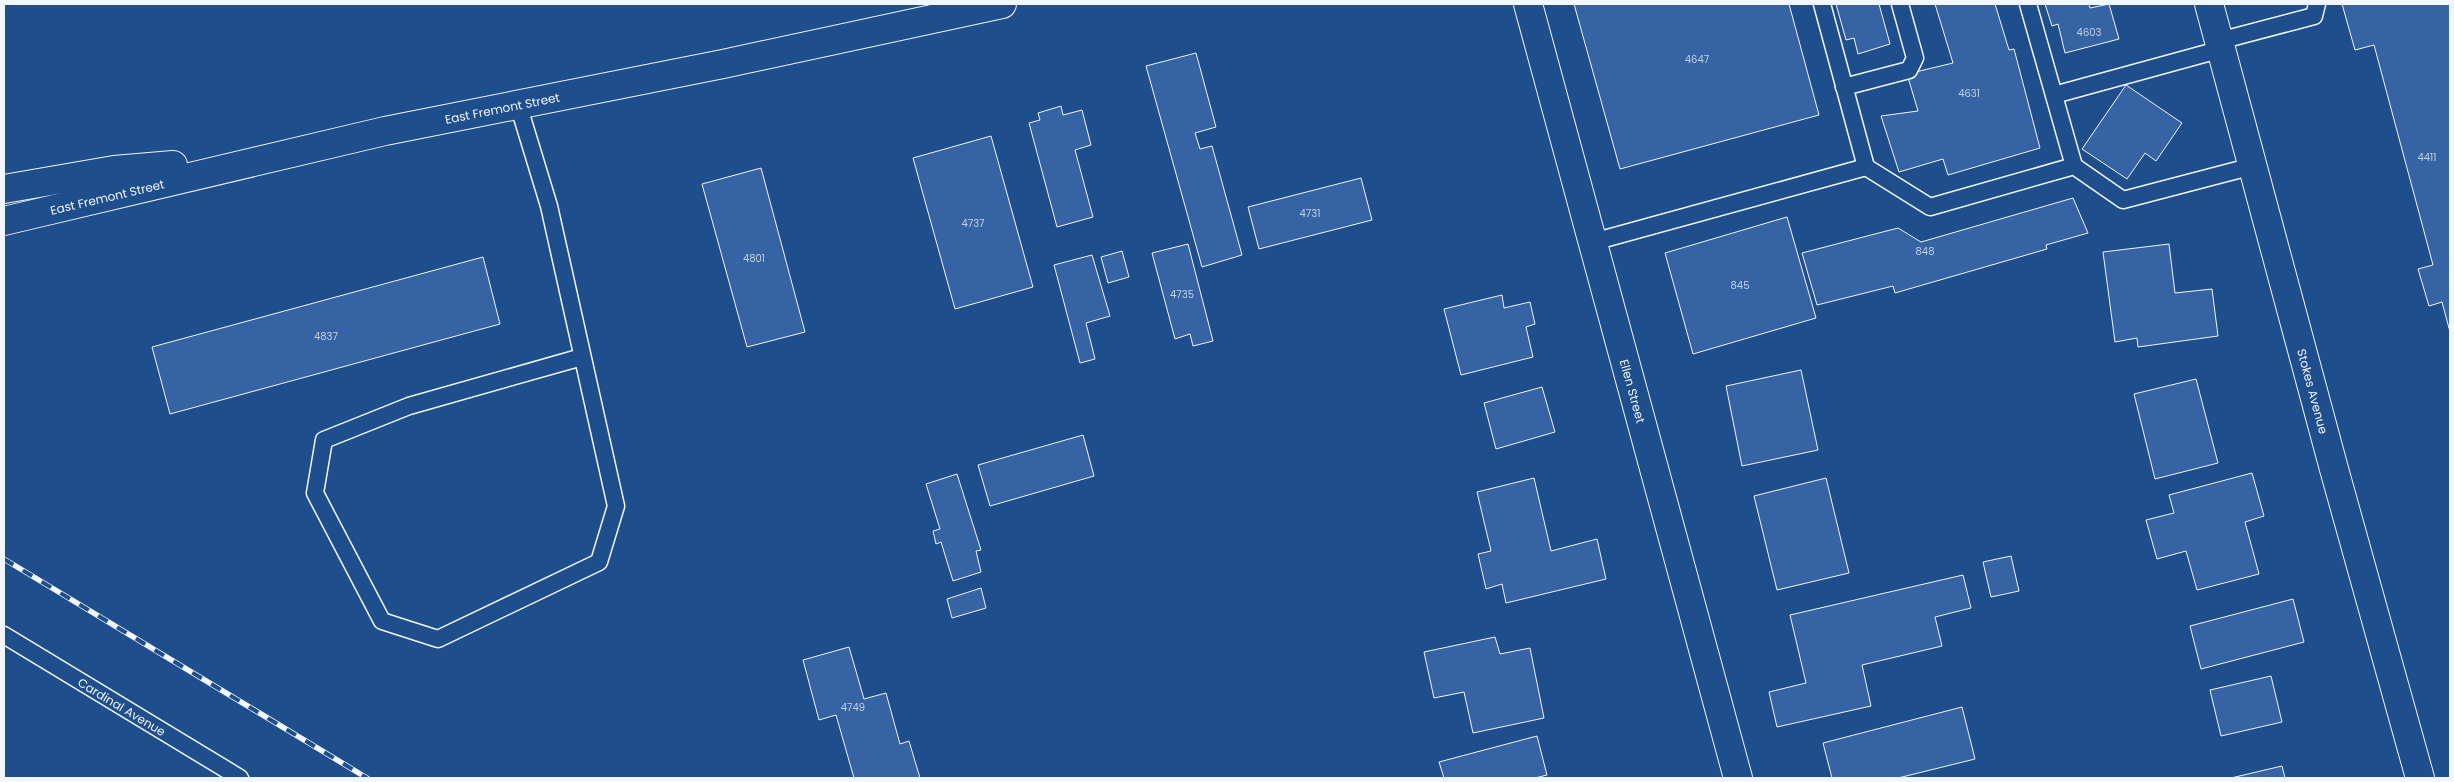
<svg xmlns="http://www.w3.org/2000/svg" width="2454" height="782" font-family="Poppins,sans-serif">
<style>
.building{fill:#3563a3;stroke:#f2f6ff}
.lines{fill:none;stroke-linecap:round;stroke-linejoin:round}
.lane-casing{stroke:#f2f6ff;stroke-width:19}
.street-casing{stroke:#f2f6ff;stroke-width:30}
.secondary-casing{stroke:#f2f6ff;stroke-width:30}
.lane{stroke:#1f4e8c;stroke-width:16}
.street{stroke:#1f4e8c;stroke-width:28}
.secondary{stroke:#1f4e8c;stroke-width:28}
.rail-casing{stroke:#f2f6ff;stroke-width:5.5}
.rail{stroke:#1f4e8c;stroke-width:4;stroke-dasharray:11;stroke-linecap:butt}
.labels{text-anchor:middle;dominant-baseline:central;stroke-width:4;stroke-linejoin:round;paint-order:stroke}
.number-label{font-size:10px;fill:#c3d1e8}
.street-label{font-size:12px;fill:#f2f6ff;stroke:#1f4e8c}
</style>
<rect width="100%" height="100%" fill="#1f4e8c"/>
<!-- building -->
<path class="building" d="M 1574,4 L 1789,4 L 1819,115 L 1620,169 Z
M 1836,4 L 1879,4 L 1890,44 L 1858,54 L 1854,38 L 1846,40 Z
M 1935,4 L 1995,4 L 2009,50 L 2014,49 L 2040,148 L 1948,175 L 1943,159 L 1899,172 L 1881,116 L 1918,111 L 1907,74 L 1953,63 Z
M 2045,4 L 2089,4 L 2090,8 L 2109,4 L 2119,39 L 2065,53 L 2058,24 L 2052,26 Z
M 2342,4 L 2450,4 L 2450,332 L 2442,302 L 2429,306 L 2418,269 L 2433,265 L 2374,45 L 2355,50 Z
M 1196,53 L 1216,127 L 1195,133 L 1200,149 L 1212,146 L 1242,255 L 1202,267 L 1146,66 Z
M 2126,85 L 2182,123 L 2156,161 L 2145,153 L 2127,179 L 2082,149 Z
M 1061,106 L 1063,115 L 1082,110 L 1091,145 L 1075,150 L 1093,217 L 1057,227 L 1029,123 L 1040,120 L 1038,113 Z
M 991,136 L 1033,287 L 955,309 L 913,158 Z
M 761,168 L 805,332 L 747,347 L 702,184 Z
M 1361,178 L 1372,220 L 1259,249 L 1248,207 Z
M 2073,198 L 2088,233 L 2046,245 L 2047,249 L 1895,293 L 1893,286 L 1817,305 L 1802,253 L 1898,228 L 1921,242 Z
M 1787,217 L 1816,318 L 1693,354 L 1665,253 Z
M 1188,244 L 1213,341 L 1193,346 L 1190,334 L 1175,339 L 1152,253 Z
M 2169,244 L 2175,293 L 2212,289 L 2218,336 L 2138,347 L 2137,338 L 2115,342 L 2103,252 Z
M 1122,251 L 1129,277 L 1108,283 L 1101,257 Z
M 1092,255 L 1110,316 L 1086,323 L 1095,359 L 1080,363 L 1054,265 Z
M 483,257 L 500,324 L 170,414 L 152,347 Z
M 1502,295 L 1504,308 L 1530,302 L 1535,324 L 1526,327 L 1533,357 L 1461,375 L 1444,309 Z
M 1801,370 L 1818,450 L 1742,466 L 1726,386 Z
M 2196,379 L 2218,463 L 2155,479 L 2134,394 Z
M 1542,387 L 1555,432 L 1496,449 L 1484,403 Z
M 1083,435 L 1094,476 L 990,506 L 978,465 Z
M 2252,473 L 2264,516 L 2245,522 L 2259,574 L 2197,590 L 2186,551 L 2157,559 L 2146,520 L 2174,513 L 2169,495 Z
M 957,474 L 981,550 L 976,551 L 981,572 L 953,581 L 941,542 L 936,544 L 933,531 L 940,529 L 926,484 Z
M 1534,478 L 1551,551 L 1597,539 L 1606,579 L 1506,603 L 1502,584 L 1486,589 L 1478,554 L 1491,551 L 1477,492 Z
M 1826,478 L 1849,573 L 1777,590 L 1754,496 Z
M 2011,556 L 2019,591 L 1991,597 L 1983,562 Z
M 1963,575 L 1971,608 L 1935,617 L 1942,646 L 1862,665 L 1871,706 L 1777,727 L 1769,692 L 1806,683 L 1790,615 Z
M 981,588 L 986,608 L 952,618 L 947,599 Z
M 2293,599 L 2304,642 L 2201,669 L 2190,626 Z
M 1495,637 L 1500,654 L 1530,648 L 1544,718 L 1473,733 L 1464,692 L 1434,698 L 1424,652 Z
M 849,647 L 864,699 L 886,693 L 900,744 L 909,741 L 920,778 L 854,778 L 836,715 L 819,720 L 803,660 Z
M 2271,676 L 2282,722 L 2221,736 L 2210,690 Z
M 1962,707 L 1975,759 L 1898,778 L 1832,778 L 1823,743 Z
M 1537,736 L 1547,775 L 1535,778 L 1444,778 L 1439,762 Z
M 2282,766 L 2285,778 L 2231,778 Z"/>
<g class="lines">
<defs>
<g id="lane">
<path d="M 1822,4 L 1866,167 L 1930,207 L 2074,166 L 2123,200 L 2253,166"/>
<path d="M 2028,4 L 2074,166"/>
<path d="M 2219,41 L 2314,16 L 2317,4"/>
<path d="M 1844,87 L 1909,70 L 1915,58 L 1900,4"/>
<path d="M 2054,95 L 2222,49"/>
<path d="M 518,104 L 549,206 L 616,506 L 599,562 L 438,639 L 382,621 L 315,493 L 324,440 L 409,406 L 582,357"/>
<path d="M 1593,242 L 1866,167"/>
<path id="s1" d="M 4,635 L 240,778"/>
</g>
<g id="street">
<path id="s2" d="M 1528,4 L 1738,778"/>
<path id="s3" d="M 2209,4 L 2334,469 L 2420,778"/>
</g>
<g id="secondary">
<path d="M 4,189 L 114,170 L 173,165"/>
<path id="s4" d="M 4,221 L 385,131 L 723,64 L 1002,4"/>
</g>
</defs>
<!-- lane casing -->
<use href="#lane" class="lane-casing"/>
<!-- street casing -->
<use href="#street" class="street-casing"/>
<!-- secondary casing -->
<use href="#secondary" class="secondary-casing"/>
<!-- lane -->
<use href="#lane" class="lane"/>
<!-- street -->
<use href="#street" class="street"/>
<!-- secondary -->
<use href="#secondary" class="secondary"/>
<defs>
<path id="rail" d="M 4,559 L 367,778"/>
</defs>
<!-- rail casing -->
<use href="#rail" class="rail-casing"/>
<!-- rail -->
<use href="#rail" class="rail"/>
</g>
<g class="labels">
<!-- number labels -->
<g class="number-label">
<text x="2089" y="32">4603</text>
<text x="1697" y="59">4647</text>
<text x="1969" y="93">4631</text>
<text x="2427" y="157">4411</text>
<text x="1310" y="213">4731</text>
<text x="973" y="223">4737</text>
<text x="1925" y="251">848</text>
<text x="754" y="258">4801</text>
<text x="1740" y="285">845</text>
<text x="1182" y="294">4735</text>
<text x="326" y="336">4837</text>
<text x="853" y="707">4749</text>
</g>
<!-- street labels -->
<g class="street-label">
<text stroke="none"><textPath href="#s4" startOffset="511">East Fremont Street</textPath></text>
<text stroke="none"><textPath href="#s4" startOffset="106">East Fremont Street</textPath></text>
<text stroke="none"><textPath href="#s2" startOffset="401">Ellen Street</textPath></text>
<text stroke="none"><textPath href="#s3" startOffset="401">Stokes Avenue</textPath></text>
<text stroke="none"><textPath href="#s1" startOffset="138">Cardinal Avenue</textPath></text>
</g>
</g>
<!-- border -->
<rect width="2454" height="782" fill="none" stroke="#f2f6ff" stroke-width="10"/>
</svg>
